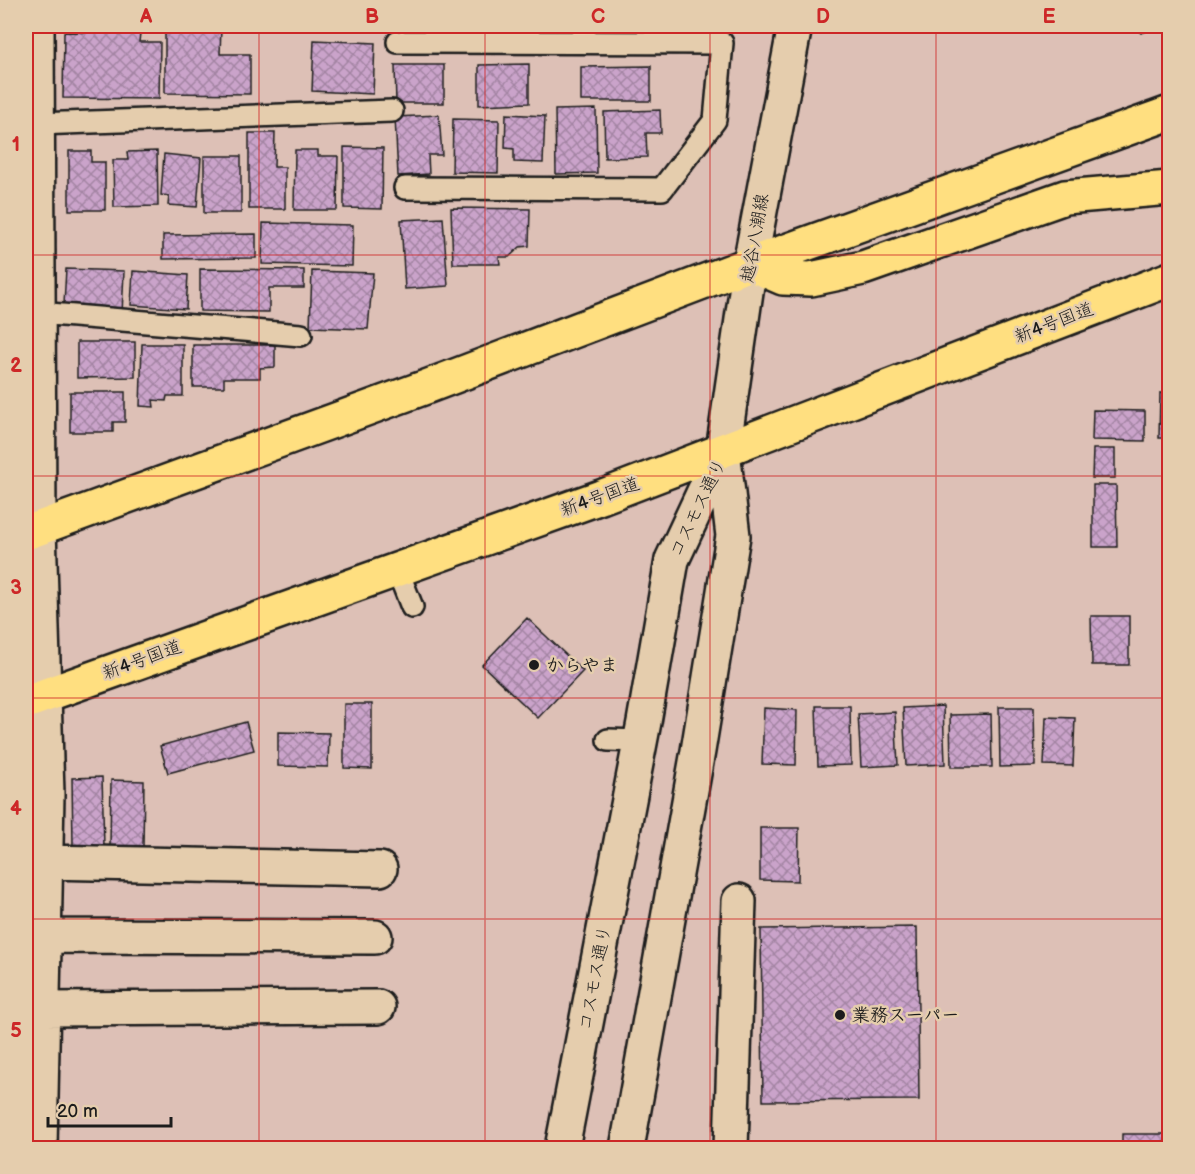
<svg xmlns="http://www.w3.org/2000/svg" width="1195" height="1174" font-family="'Balsamiq Sans','Klee One',sans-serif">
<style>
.building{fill:url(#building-cross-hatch);stroke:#1c1c1c;stroke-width:1.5}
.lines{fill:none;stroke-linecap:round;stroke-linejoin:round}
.lane-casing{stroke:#1c1c1c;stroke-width:26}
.street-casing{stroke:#1c1c1c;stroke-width:38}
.secondary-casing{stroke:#1c1c1c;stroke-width:38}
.highway-casing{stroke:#1c1c1c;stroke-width:38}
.lane{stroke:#e5cdad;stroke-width:21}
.street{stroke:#e5cdad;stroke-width:33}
.secondary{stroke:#e5cdad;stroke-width:33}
.highway{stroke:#ffdf80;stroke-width:33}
.grid{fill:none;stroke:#cd2727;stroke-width:1.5;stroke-opacity:0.55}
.poi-dot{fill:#1c1c1c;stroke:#e5cdad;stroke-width:2}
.labels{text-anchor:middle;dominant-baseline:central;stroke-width:5;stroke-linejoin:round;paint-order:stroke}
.street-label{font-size:18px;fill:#1c1c1c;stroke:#e5cdad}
.poi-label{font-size:18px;font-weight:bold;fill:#1c1c1c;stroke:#e5cdad;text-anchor:start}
.neatline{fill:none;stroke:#cd2727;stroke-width:2}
.grid-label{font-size:20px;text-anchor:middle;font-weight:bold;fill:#cd2727}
</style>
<defs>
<pattern id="building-cross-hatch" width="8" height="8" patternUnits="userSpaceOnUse" patternTransform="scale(1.5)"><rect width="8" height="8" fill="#caa3ca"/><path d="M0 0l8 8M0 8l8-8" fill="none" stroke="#a384a3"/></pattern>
</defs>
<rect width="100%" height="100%" fill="#ddc0b6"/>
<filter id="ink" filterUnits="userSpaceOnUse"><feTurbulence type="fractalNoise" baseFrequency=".0167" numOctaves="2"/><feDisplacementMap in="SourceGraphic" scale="12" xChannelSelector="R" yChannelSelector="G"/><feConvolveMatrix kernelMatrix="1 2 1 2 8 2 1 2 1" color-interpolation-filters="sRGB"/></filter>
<g filter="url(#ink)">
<!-- building -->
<path class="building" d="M 165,26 L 180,26 L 179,28 L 221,28 L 220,54 L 250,54 L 250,94 L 165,93 Z
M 398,26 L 456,26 L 456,27 Z
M 482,26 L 556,26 L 556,29 L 482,30 Z
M 596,26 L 701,26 L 701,27 L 596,27 Z
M 1139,26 L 1162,26 L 1141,33 Z
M 64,32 L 140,33 L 139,42 L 160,42 L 159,99 L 63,98 Z
M 314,40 L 375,43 L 373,94 L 312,91 Z
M 529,64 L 529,103 L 479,105 L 479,65 Z
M 395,65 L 444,65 L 444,103 L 396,103 Z
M 651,66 L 651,101 L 581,101 L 581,67 Z
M 596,109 L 597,173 L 556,174 L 555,110 Z
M 660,110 L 661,133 L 646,133 L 647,157 L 605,158 L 604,112 Z
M 506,114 L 545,116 L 543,163 L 514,162 L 514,149 L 505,148 Z
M 439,115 L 442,155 L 428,155 L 429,174 L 398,176 L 395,117 Z
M 453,119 L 499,120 L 498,173 L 452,172 Z
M 249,133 L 275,133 L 274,167 L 285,167 L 285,209 L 249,209 Z
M 344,147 L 383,148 L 382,209 L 344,208 Z
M 295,150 L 318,150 L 318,156 L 338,156 L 337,210 L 294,210 Z
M 69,151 L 91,151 L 91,162 L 105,162 L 105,210 L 69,210 Z
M 157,151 L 158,206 L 114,207 L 113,160 L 128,160 L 127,152 Z
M 164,154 L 201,158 L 197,207 L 168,205 L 169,196 L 161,195 Z
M 204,156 L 241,156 L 241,213 L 204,213 Z
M 451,208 L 530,209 L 529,246 L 520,247 L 509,257 L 499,257 L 500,264 L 453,264 Z
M 443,218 L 448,286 L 405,289 L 401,220 Z
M 263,223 L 353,225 L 352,266 L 262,264 Z
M 256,234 L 256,258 L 163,259 L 163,235 Z
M 66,269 L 124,271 L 122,314 L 77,312 L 77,304 L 64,304 Z
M 200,269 L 304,270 L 304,288 L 269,288 L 269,312 L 200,311 Z
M 133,271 L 188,275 L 186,309 L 131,305 Z
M 312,271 L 373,273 L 368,329 L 310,327 Z
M 77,342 L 135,342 L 135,377 L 77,378 Z
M 142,344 L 183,344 L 183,396 L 167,396 L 166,401 L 153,400 L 154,407 L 140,406 Z
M 193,345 L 275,345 L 275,367 L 260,368 L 260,378 L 224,378 L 224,387 L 193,387 Z
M 70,392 L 125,392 L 125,422 L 113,422 L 113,432 L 70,432 Z
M 1160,393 L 1170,393 L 1170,438 L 1159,438 Z
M 1093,410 L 1145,411 L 1145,441 L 1092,440 Z
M 1093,449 L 1115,449 L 1115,478 L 1092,478 Z
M 1093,485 L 1116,485 L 1117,547 L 1093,547 Z
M 1091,616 L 1129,616 L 1129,665 L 1092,665 Z
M 527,618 L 583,671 L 538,718 L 482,665 Z
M 344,704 L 372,704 L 372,769 L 344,768 Z
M 816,706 L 850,706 L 851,765 L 818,766 Z
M 943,706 L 945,764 L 906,766 L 903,708 Z
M 999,707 L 1034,707 L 1035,766 L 1000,767 Z
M 764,708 L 797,710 L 796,765 L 762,764 Z
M 895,712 L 898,765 L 861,767 L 858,714 Z
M 991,714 L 992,767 L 951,767 L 950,715 Z
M 1046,717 L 1075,718 L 1073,766 L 1044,765 Z
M 246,722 L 254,750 L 168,773 L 160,746 Z
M 278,732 L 329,733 L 328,767 L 278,766 Z
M 102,777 L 104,846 L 73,846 L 72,778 Z
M 111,780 L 144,781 L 143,847 L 110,847 Z
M 760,828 L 799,828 L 798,881 L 760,880 Z
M 917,927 L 919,1100 L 763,1101 L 761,929 Z
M 1122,1134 L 1170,1134 L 1170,1148 L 1122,1148 Z"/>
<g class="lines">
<defs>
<path id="lane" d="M 398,42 L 722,43 L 715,120 L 662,189 L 405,188
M 37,124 L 392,111
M 38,313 L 301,335
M 397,569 L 412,607
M 608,740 L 641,741"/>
<path id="street" d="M 37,26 L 39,528 L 47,794 L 40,1148
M 45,862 L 380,869
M 44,936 L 375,937
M 43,1009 L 378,1007
M 731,1148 L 739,901"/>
<path id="secondary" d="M 562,1148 L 644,722 L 672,560 L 723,451
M 627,1148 L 698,751 L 733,536 L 723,451 L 750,264 L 795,26"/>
<path id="highway" d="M 750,264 L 783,278 L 811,279 L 863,268 L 1065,197 L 1170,188
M 26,533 L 426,387 L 750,264 L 1170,113
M 26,702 L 601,497 L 1170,279"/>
</defs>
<!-- lane casing -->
<use href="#lane" class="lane-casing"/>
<!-- street casing -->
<use href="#street" class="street-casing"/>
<!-- secondary casing -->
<use href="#secondary" class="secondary-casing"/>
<!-- highway casing -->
<use href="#highway" class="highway-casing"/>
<!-- lane -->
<use href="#lane" class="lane"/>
<!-- street -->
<use href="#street" class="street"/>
<!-- secondary -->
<use href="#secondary" class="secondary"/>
<!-- highway -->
<use href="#highway" class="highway"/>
</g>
</g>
<!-- grid -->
<path class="grid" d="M 259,26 L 259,1148M 485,26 L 485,1148M 710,26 L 710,1148M 936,26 L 936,1148M 26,255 L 1170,255M 26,476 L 1170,476M 26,698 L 1170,698M 26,919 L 1170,919"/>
<!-- markers -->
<g class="poi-dot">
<circle cx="534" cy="665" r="6"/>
<circle cx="840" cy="1015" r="6"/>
</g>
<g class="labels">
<!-- street labels -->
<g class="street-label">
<text transform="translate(755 238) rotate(-80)">越谷八潮線</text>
<text transform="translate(1054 323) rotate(-21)">新4号国道</text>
<text transform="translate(600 497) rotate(-20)">新4号国道</text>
<text transform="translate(698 508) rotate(-64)">コスモス通り</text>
<text transform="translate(142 660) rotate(-20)">新4号国道</text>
<text transform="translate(595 978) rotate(-79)">コスモス通り</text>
</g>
<!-- poi labels -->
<g class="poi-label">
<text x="546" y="665">からやま</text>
<text x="852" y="1015">業務スーパー</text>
</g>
</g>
<!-- margin -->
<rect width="1195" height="1174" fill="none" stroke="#e5cdad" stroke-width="66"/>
<!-- scale -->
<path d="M48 1117v9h123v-9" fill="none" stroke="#1c1c1c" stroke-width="3"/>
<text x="57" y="1117" font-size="18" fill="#1c1c1c" stroke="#e5cdad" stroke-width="4.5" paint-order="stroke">20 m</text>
<rect x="33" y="33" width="1129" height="1108" class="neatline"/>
<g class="grid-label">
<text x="146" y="23">A</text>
<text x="372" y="23">B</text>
<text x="598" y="23">C</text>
<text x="823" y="23">D</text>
<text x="1049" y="23">E</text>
<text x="16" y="151">1</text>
<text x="16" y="372">2</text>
<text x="16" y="594">3</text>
<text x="16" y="815">4</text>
<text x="16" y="1037">5</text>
</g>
</svg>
